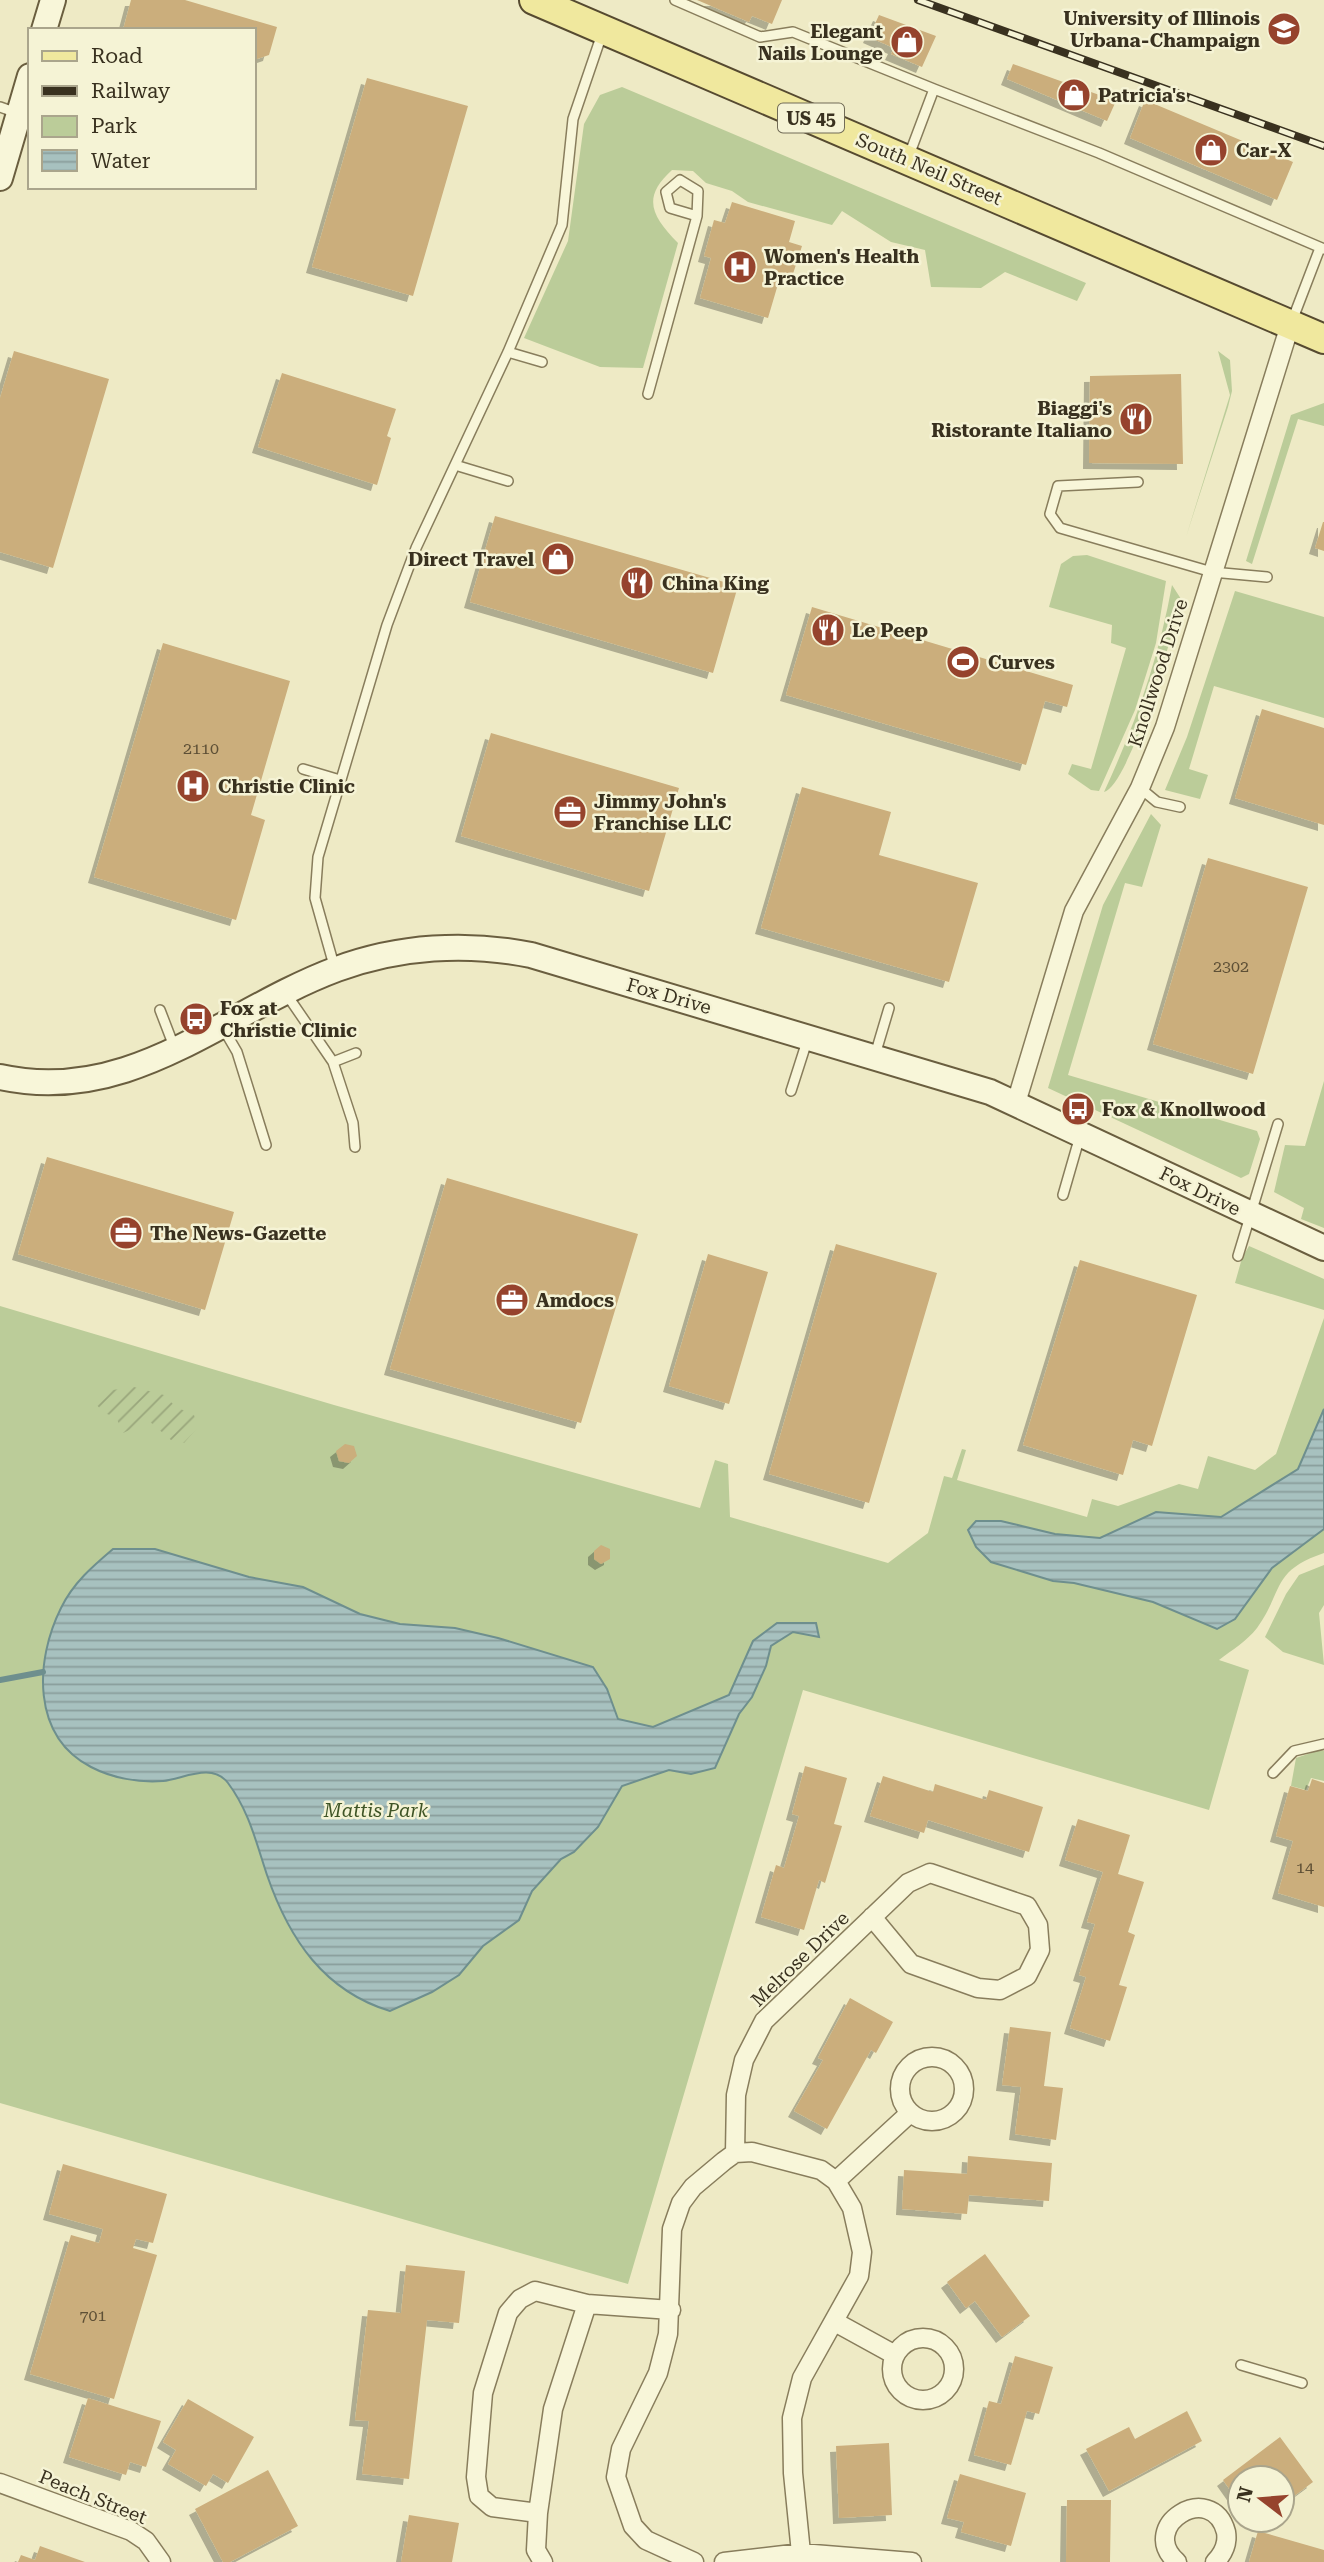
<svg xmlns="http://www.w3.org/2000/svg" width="1324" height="2562" font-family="'Roboto Serif',serif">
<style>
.green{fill:#bc9}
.garden{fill:url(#garden-furrows)}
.water{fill:url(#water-rules);stroke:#6e8f8e;stroke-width:2}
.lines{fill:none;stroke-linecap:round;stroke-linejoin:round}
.stream{stroke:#6e8f8e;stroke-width:6}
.building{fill:#cbae7c;filter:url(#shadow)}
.lane-casing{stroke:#887d5c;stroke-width:12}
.street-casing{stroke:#887d5c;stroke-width:21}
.secondary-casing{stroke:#6a5e3f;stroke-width:28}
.primary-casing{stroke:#564a30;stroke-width:32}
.lane{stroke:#f8f6d9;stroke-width:9}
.street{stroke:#f8f6d9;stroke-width:18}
.secondary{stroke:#f8f6d9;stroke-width:24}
.primary{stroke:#f0e89e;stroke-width:28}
.rail-casing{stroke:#39311f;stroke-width:8}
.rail{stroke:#f5f3d5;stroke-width:5;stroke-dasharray:16;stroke-linecap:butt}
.labels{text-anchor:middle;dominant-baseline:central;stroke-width:5;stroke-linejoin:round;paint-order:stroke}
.number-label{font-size:16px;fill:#5e5036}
.shield{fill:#f5f3d5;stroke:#716b56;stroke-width:2}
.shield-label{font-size:18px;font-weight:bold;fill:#39311f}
.poi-label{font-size:19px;font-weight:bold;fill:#39311f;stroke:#f5f3d5;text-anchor:start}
.street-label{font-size:19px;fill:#39311f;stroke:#f5f3d5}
.park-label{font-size:19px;font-style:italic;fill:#3f5526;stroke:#f5f3d5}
</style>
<defs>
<pattern id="garden-furrows" width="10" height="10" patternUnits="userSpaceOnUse" patternTransform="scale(1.75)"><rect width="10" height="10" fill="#bc9"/><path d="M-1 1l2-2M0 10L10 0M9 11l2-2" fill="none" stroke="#99a67c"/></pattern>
<pattern id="water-rules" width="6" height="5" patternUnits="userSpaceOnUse" patternTransform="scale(1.75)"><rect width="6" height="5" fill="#a7c1bf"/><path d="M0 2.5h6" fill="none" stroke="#899d9b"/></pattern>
<filter id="shadow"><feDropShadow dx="-6" dy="6" stdDeviation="0" flood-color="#0004"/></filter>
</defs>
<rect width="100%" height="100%" fill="#eeeac5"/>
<!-- green -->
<path class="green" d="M 622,87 L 1086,283 L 1077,301 L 1005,272 L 981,288 L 931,287 L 925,250 L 891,242 L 842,211 L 832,225 L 748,202 L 732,191 L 706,183 L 693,171 L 672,170 C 641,198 652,216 678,243 L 643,368 L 600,367 L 524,338 L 568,241 L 584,124 L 600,95 Z
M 1218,351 L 1230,360 L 1232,391 L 1228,407 L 1186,537 L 1230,395 Z
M 1324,403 L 1324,426 L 1298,419 L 1252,564 L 1246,561 L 1291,415 Z
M 1087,555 L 1166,581 L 1156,643 L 1135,710 L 1099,791 L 1091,790 L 1068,774 L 1072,764 L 1091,769 L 1126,648 L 1111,643 L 1112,625 L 1049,607 L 1061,564 L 1073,556 Z
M 1172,585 L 1181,599 C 1175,629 1129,786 1104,792 C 1135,725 1159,658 1172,585 Z
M 1235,591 L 1324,617 L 1324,718 L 1214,686 L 1189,769 L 1208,775 L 1200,799 L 1165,790 L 1187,737 Z
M 1151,814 L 1161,825 L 1142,887 L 1125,883 L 1068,1075 L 1257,1131 L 1260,1139 L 1249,1174 L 1241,1178 L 1048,1088 L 1103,905 Z
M 1324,1081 L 1324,1228 L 1301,1219 L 1304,1208 L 1274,1192 L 1285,1145 L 1305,1146 Z
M 1249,1246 L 1324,1279 L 1324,1310 L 1235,1283 L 1242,1258 Z
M 0,1306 L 334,1405 L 700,1508 L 715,1460 L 728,1464 L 730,1517 L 888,1563 L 928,1533 L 944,1476 L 952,1478 L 962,1449 L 966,1450 L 957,1480 L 1087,1517 L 1092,1499 L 1118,1506 L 1179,1484 L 1198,1489 L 1208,1456 L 1255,1470 L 1276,1454 L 1324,1318 L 1324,1409 L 1298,1469 L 1264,1493 L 1221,1517 L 1156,1512 L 1100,1538 L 1055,1534 L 1001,1521 L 976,1521 L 1023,1570 L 1053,1581 L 1074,1583 L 1153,1602 L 1217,1629 L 1235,1619 L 1272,1568 L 1324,1529 L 1324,1553 C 1271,1571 1284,1590 1257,1628 C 1247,1641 1232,1650 1219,1660 L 1249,1670 L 1209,1810 L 803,1690 L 628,2284 L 0,2103 Z
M 1324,1565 L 1324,1605 L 1319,1613 L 1324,1665 L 1283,1652 L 1265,1637 L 1286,1594 L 1299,1575 Z
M 1320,1750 L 1324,1751 L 1324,1781 L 1311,1778 L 1306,1790 L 1291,1786 L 1296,1758 Z"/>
<!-- garden -->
<path class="garden" d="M 134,1387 L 164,1395 L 176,1407 L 194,1415 L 198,1427 L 184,1443 L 171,1440 L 149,1421 L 123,1433 L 116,1417 L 104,1413 L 95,1403 L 105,1391 Z"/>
<!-- water -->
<path class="water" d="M 1324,1409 L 1324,1529 L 1272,1568 L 1235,1619 L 1217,1629 L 1153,1602 L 1074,1583 L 1053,1581 L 991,1562 L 976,1547 L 968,1530 L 976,1521 L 1001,1521 L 1055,1534 L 1100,1538 L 1156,1512 L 1221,1517 L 1298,1469 Z
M 113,1549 L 155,1549 L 249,1577 L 303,1587 L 360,1614 L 400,1624 L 455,1628 L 498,1638 L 593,1667 L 607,1689 L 618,1719 L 653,1727 L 729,1695 L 753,1641 L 777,1623 L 816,1623 L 819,1637 L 793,1632 L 771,1646 L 766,1666 L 752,1697 L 739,1714 L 715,1768 L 691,1774 L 669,1770 L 622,1786 L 598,1827 L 574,1852 L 561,1859 L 532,1891 L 519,1920 L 483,1946 L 459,1975 L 432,1992 L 390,2011 C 324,1991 289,1939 267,1875 C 256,1842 249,1811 228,1783 C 212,1762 183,1779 163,1781 C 139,1783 112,1778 91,1767 C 31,1736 35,1660 61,1608 C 73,1583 93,1566 113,1549 Z"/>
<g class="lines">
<!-- stream -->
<path class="stream" d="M 0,1680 L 43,1672"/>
</g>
<!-- building -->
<path class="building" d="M 131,0 L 185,0 L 277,27 L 269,55 L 254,60 L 254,30 L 123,30 Z
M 697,0 L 782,0 L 772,24 L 752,16 L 749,22 Z
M 879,15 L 936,36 L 922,67 L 891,54 L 894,48 L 869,37 Z
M 1013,64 L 1116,101 L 1107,121 L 1007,79 Z
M 367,78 L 468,106 L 413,296 L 312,267 Z
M 1145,100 L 1293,162 L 1277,200 L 1130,138 Z
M 732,202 L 795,221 L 789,242 L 802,246 L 792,277 L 781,274 L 768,318 L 700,298 L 711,258 L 704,256 L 714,220 L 725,223 Z
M 14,351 L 109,379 L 53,568 L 0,552 L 0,398 Z
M 282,373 L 396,409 L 387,436 L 391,438 L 377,485 L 258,447 Z
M 1181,374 L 1183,464 L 1089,463 L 1090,376 Z
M 495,516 L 738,586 L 713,673 L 470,602 Z
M 1323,522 L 1324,522 L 1324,551 L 1315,548 Z
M 812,607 L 1073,685 L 1067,707 L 1045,701 L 1026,765 L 786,695 Z
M 163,643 L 290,681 L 251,815 L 265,820 L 236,920 L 94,877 Z
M 1262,709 L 1324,728 L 1324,825 L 1235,798 Z
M 491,733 L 679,788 L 649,891 L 461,836 Z
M 802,787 L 891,812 L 879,855 L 978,883 L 949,982 L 761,928 Z
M 1208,858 L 1308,887 L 1253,1074 L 1153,1044 Z
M 47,1157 L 234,1212 L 205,1310 L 18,1254 Z
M 447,1178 L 638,1234 L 581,1423 L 390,1369 Z
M 836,1244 L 937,1273 L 869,1503 L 769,1474 Z
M 708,1254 L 768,1272 L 729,1404 L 669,1386 Z
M 1080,1260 L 1197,1295 L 1152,1446 L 1133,1440 L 1123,1475 L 1023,1445 Z
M 345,1444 L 354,1446 L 357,1456 L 349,1463 L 339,1461 L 336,1451 Z
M 601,1545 L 610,1549 L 610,1559 L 601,1564 L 594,1559 L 594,1551 Z
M 805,1766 L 847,1778 L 834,1824 L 842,1826 L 825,1883 L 819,1880 L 804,1930 L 761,1917 L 776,1865 L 784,1868 L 799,1816 L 792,1814 Z
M 883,1776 L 933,1792 L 935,1784 L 986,1800 L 989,1790 L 1043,1807 L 1029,1852 L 928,1820 L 924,1833 L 870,1816 Z
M 1312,1779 L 1324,1783 L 1324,1907 L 1278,1893 L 1293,1841 L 1276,1836 L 1290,1786 L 1308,1791 Z
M 1078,1819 L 1130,1835 L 1118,1874 L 1144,1882 L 1128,1932 L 1135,1935 L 1119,1985 L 1127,1987 L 1110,2041 L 1070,2028 L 1086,1977 L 1079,1975 L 1095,1924 L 1087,1922 L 1103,1872 L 1065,1860 Z
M 850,1998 L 893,2022 L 876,2053 L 871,2050 L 827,2129 L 794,2111 L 823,2060 L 818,2058 Z
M 1010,2027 L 1051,2032 L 1044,2086 L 1063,2088 L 1056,2140 L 1015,2134 L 1021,2087 L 1002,2085 Z
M 968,2156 L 1052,2163 L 1049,2201 L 969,2195 L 967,2214 L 902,2209 L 904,2170 L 967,2174 Z
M 63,2164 L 167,2194 L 153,2243 L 136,2239 L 133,2248 L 157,2255 L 114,2399 L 30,2374 L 71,2235 L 99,2243 L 103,2229 L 49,2214 Z
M 985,2254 L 1030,2316 L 1002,2337 L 975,2301 L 966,2308 L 947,2282 Z
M 406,2265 L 465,2271 L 459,2323 L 427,2320 L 409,2479 L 362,2474 L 369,2421 L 355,2420 L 368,2310 L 401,2313 Z
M 1015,2356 L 1053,2367 L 1039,2414 L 1027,2411 L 1011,2465 L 974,2455 L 989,2401 L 1001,2404 Z
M 88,2398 L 161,2421 L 146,2467 L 130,2462 L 126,2475 L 69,2457 Z
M 188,2399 L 254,2437 L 228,2483 L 213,2474 L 206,2486 L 168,2464 L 176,2450 L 163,2442 Z
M 1187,2411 L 1202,2441 L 1109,2491 L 1086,2449 L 1129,2427 L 1135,2439 Z
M 1280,2437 L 1313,2482 L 1282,2505 L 1282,2478 L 1240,2478 L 1240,2504 L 1223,2480 Z
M 889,2443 L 892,2515 L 839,2518 L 836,2446 Z
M 268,2470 L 298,2526 L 230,2562 L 223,2562 L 195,2509 Z
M 960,2474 L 1026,2493 L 1011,2546 L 961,2532 L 964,2522 L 947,2518 Z
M 1067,2500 L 1111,2500 L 1110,2562 L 1066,2562 Z
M 409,2515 L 459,2523 L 452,2562 L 401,2562 Z
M 1258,2531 L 1324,2550 L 1324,2562 L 1249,2562 Z
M 40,2546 L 85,2562 L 18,2562 L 21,2555 L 35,2560 Z"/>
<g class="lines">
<defs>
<path id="lane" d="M 675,0 L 760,37 L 793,32 L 934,89
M 0,107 L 17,113
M 908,158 L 934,89 L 1099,153 L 1324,249
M 1292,321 L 1320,248
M 508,352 L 542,362
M 648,394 L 697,216 L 698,191 L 680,180 L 666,192 L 670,208 L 697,216
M 455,465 L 508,481
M 1138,482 L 1058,486 L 1050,514 L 1060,528 L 1212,572 L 1267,577
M 303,769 L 340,780
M 1140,788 L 1157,802 L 1180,807
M 335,969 L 315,898 L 318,857 L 387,625 L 416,548 L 508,352 L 562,225 L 573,119 L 602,34
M 287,995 L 333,1062 L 353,1123 L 355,1147
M 160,1010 L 175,1049
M 223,1028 L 237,1052 L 266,1145
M 875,1055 L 889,1008
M 333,1062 L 356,1053
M 791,1091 L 808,1038
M 1063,1195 L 1080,1136
M 1238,1256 L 1278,1124
M 1273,1773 L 1294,1751 L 1324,1744
M 1241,2365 L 1302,2383"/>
<path id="street" d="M 1016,1103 L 1074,911 L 1140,788 L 1165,727 L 1290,325
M900 2089a32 32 0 1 1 64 0a32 32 0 1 1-64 0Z
M 735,2153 L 736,2095 L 744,2060 L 764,2021 L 908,1883 L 930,1873 L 1027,1906 L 1038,1925 L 1040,1950 L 1027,1976 L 1000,1990 L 978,1988 L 911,1964 L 872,1917
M 836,2181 L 910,2113
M 835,2322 L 895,2355
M892 2369a31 31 0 1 1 62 0a31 31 0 1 1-62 0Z
M 0,2483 L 131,2531 L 146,2541 L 161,2562
M 538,2513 L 492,2507 L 479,2496 L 476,2477 L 483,2393 L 508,2313 L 520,2299 L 535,2291 L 587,2304 L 671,2310
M 543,2562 L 536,2550 L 538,2513 L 553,2409 L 587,2304
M 694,2562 L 646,2540 L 633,2526 L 616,2477 L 621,2449 L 658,2373 L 668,2334 L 672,2229 L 681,2203 L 693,2187 L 724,2161 L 735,2153 L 752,2152 L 821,2170 L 836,2181 L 852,2208 L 862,2252 L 859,2276 L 802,2378 L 792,2418 L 793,2473 L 801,2553
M 724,2562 L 801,2553 L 912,2562
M 1177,2562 C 1136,2526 1212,2479 1226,2532 C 1228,2544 1223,2554 1215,2562"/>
<path id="secondary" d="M 44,30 L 53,0
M 0,178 L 30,76
M 0,1077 C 131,1106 224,1011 337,969 C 399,946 467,942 531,955 L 990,1092 L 1324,1248"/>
<path id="primary" d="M 534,0 L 1324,339"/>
</defs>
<!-- lane casing -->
<use href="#lane" class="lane-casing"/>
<!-- street casing -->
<use href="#street" class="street-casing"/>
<!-- secondary casing -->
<use href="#secondary" class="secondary-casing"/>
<!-- primary casing -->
<use href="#primary" class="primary-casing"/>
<!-- lane -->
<use href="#lane" class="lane"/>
<!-- street -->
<use href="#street" class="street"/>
<!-- secondary -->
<use href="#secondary" class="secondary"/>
<!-- primary -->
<use href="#primary" class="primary"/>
<defs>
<path id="rail" d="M 918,0 L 1324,146"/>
</defs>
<!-- rail casing -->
<use href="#rail" class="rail-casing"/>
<!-- rail -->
<use href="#rail" class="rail"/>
</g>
<!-- icons -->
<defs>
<symbol id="university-disc" viewBox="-11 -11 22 22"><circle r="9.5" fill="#96432d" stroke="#f5f3d5"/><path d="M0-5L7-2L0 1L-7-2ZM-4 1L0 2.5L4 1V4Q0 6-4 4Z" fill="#fff"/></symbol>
<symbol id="shop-disc" viewBox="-11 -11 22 22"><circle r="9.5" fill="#96432d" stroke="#f5f3d5"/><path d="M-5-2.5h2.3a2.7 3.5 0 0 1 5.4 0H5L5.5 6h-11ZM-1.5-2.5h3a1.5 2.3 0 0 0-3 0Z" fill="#fff"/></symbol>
<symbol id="hospital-disc" viewBox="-11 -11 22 22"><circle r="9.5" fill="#96432d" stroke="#f5f3d5"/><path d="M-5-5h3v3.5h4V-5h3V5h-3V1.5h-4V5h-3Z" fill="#fff"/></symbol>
<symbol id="restaurant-disc" viewBox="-11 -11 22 22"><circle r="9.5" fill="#96432d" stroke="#f5f3d5"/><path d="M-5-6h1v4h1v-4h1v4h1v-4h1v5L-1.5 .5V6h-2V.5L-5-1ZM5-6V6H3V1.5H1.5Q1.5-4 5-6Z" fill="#fff"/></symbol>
<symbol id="stadium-disc" viewBox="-11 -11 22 22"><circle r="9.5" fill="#96432d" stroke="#f5f3d5"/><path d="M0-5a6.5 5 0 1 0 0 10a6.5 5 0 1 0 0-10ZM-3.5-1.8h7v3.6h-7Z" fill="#fff"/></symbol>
<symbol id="office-disc" viewBox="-11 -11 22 22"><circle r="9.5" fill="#96432d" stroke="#f5f3d5"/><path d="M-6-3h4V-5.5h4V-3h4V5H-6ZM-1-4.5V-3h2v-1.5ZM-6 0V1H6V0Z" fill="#fff"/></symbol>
<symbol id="bus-disc" viewBox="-11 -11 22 22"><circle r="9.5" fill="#96432d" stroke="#f5f3d5"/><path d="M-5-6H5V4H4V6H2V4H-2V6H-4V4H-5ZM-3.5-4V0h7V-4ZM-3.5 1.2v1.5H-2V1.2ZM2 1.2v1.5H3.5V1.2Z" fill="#fff"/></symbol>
</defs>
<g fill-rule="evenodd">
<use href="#university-disc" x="1265" y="10" width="38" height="38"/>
<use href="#shop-disc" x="888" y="23" width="38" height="38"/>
<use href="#shop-disc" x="1055" y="76" width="38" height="38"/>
<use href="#shop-disc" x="1192" y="131" width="38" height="38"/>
<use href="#hospital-disc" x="721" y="248" width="38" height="38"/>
<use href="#restaurant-disc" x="1117" y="400" width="38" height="38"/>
<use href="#shop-disc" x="539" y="540" width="38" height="38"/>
<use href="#restaurant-disc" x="618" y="564" width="38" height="38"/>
<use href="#restaurant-disc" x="809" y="611" width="38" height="38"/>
<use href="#stadium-disc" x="944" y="643" width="38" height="38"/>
<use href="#hospital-disc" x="174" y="767" width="38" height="38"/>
<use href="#office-disc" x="551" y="793" width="38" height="38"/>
<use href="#bus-disc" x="177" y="1000" width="38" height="38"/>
<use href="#bus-disc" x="1059" y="1090" width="38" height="38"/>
<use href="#office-disc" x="107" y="1214" width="38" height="38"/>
<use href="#office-disc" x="493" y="1281" width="38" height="38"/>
</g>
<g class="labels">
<!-- number labels -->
<g class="number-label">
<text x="201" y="748">2110</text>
<text x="1231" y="966">2302</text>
<text x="1305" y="1867">14</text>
<text x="93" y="2315">701</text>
</g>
<!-- shield labels -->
<rect class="shield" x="778" y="103.5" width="66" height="29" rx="5"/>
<g class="shield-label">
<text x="811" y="118">US 45</text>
</g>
<!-- poi labels -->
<g class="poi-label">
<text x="1260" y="18" text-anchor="end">University of Illinois<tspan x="1260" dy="22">Urbana-Champaign</tspan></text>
<text x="883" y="31" text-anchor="end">Elegant<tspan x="883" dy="22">Nails Lounge</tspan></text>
<text x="1098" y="95">Patricia's</text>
<text x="1236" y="150">Car-X</text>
<text x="764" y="256">Women's Health<tspan x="764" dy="22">Practice</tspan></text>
<text x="1112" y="408" text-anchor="end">Biaggi's<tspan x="1112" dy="22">Ristorante Italiano</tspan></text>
<text x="534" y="559" text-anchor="end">Direct Travel</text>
<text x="662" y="583">China King</text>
<text x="852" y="630">Le Peep</text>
<text x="988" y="662">Curves</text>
<text x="218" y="786">Christie Clinic</text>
<text x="594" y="801">Jimmy John's<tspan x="594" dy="22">Franchise LLC</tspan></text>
<text x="220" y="1008">Fox at<tspan x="220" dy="22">Christie Clinic</tspan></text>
<text x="1102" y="1109">Fox &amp; Knollwood</text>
<text x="150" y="1233">The News-Gazette</text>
<text x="536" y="1300">Amdocs</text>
</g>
<!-- street labels -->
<g class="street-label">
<text transform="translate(929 169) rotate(23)">South Neil Street</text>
<text transform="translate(1158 673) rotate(-72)">Knollwood Drive</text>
<text transform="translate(669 996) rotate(16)">Fox Drive</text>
<text transform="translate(1200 1191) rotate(26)">Fox Drive</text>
<text transform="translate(800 1959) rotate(-44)">Melrose Drive</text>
<text transform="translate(93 2497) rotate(22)">Peach Street</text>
</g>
<!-- park labels -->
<g class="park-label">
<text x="376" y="1810">Mattis Park</text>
</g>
</g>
<!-- legend -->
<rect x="28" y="28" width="228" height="161" fill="#f5f3d5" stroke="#aaa58c" stroke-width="2"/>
<rect x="42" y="51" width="35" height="10" fill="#f0e89e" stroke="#aaa58c" stroke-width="2"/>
<text x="91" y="63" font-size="21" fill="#39311f">Road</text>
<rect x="42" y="86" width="35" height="10" fill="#39311f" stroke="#aaa58c" stroke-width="2"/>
<text x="91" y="98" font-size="21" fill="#39311f">Railway</text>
<rect x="42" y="116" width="35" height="21" fill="#bbcc99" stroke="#aaa58c" stroke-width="2"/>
<text x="91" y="133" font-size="21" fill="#39311f">Park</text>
<rect x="42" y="150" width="35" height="21" fill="url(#water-rules)" stroke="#aaa58c" stroke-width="2"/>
<text x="91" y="168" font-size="21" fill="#39311f">Water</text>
<!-- north arrow -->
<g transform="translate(1261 2499) rotate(286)"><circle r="33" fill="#f5f3d5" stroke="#aaa58c" stroke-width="2"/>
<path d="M0-5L12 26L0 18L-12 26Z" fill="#96432d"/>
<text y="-10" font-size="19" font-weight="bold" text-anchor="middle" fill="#39311f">N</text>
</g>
</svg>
